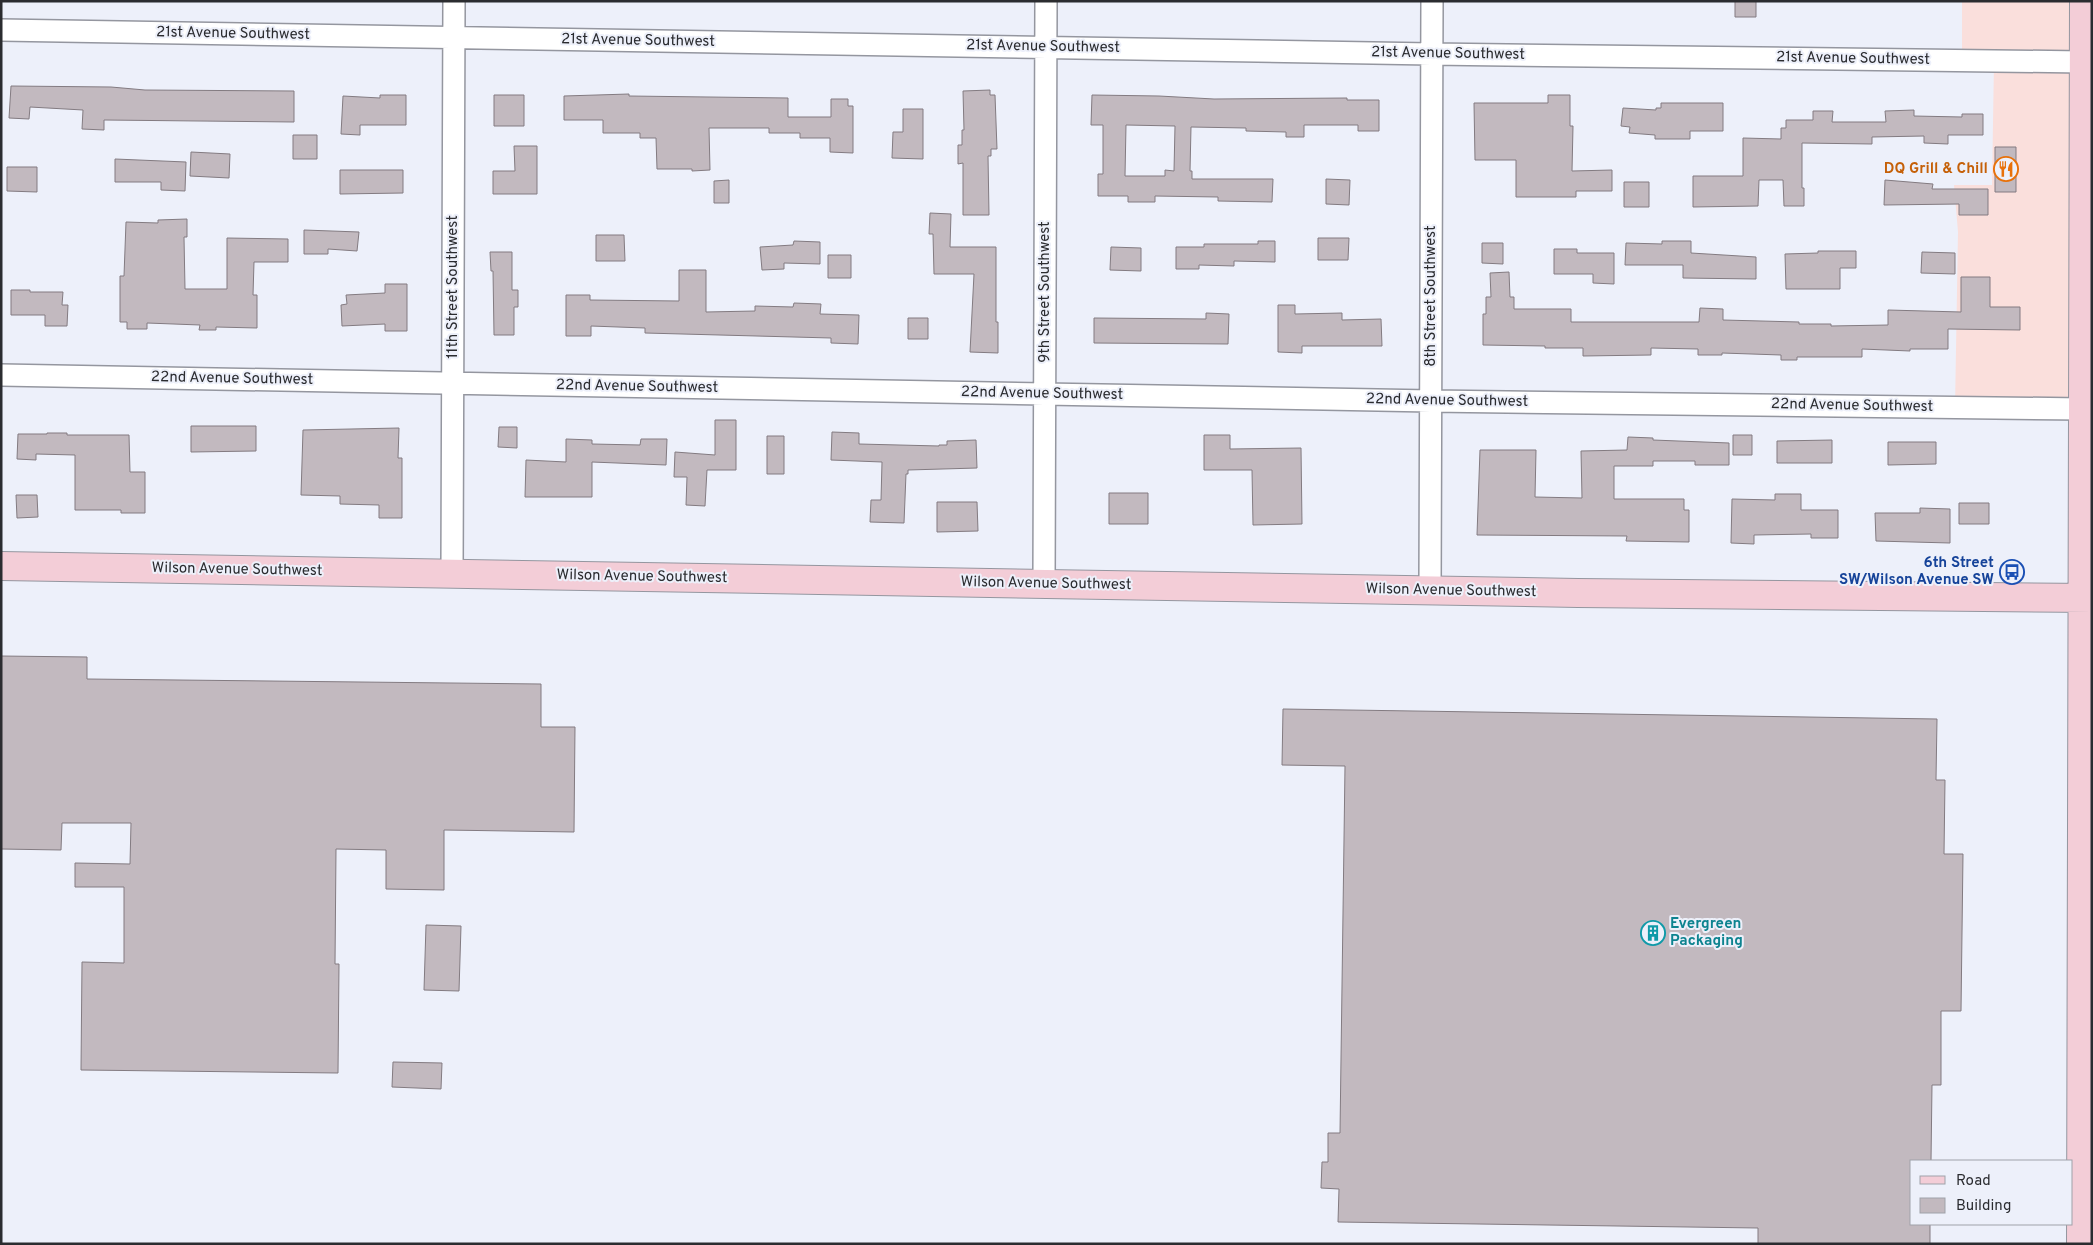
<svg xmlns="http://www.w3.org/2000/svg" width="2093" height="1245" font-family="Overpass,sans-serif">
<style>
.commercial{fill:#fadfdc}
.building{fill:#c2b9bf;stroke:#837b81;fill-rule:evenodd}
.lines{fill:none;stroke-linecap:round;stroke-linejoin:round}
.street-casing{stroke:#94969f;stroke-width:24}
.secondary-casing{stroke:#94969f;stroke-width:30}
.street{stroke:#fff;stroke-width:21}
.secondary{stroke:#f3cdd7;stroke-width:28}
.labels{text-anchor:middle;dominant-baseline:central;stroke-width:4;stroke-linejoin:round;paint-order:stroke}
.street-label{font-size:15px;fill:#2b2c30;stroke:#edf0fa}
.food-label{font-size:15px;font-weight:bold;fill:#c56008;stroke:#edf0fa;text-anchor:end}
.transit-label{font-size:15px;font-weight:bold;fill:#164399;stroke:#edf0fa;text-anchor:end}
.culture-label{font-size:15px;font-weight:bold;fill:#0d838f;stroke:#edf0fa;text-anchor:start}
</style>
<rect width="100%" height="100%" fill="#edf0fa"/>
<!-- commercial -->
<path class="commercial" d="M 1962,1 L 2084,1 L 2083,409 L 1955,408 L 1958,232 L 1954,185 L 1992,185 L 1994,61 L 1962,61 Z"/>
<!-- building -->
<path class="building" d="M 1735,1 L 1756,1 L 1756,17 L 1735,17 Z
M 11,86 L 111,87 L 145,90 L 294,91 L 294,122 L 104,120 L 104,130 L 82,129 L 83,110 L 30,107 L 29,119 L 9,118 Z
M 990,90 L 990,95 L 995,95 L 997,149 L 991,149 L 991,156 L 988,156 L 989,215 L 963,215 L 963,163 L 958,164 L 958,145 L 962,145 L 962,130 L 964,130 L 963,91 Z
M 629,94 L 629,96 L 788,98 L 788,117 L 831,117 L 831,99 L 848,99 L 848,106 L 853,106 L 853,153 L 830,152 L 830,138 L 800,138 L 800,133 L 769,133 L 769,128 L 709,128 L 710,170 L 692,171 L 692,169 L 657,169 L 656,138 L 640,138 L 640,133 L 603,133 L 603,120 L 564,120 L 564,96 Z
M 380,95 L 406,95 L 406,125 L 360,125 L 360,135 L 341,134 L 343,96 L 380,98 Z
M 494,95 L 524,95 L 524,126 L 494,126 Z
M 1092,95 L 1159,96 L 1214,99 L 1347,98 L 1347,100 L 1379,100 L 1379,131 L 1358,131 L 1358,125 L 1304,125 L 1304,137 L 1286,137 L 1286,132 L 1246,131 L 1246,128 L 1191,127 L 1190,171 L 1192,171 L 1192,179 L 1273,179 L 1272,202 L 1218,201 L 1218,197 L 1155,196 L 1155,202 L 1128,202 L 1128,196 L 1098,196 L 1098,174 L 1103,174 L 1103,125 L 1091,125 ZM 1126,125 L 1175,126 L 1174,171 L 1165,170 L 1165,176 L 1125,176 Z
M 1548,95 L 1570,95 L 1570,126 L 1573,126 L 1572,171 L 1612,170 L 1612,191 L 1576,191 L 1576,197 L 1516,197 L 1516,160 L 1475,160 L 1474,103 L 1548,103 Z
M 1661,103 L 1723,103 L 1723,131 L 1690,131 L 1690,139 L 1655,139 L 1655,135 L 1629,133 L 1630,127 L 1621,126 L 1623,108 L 1656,110 L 1656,108 L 1661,108 Z
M 903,109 L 923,109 L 923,159 L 892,158 L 893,132 L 903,132 Z
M 1914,110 L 1914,116 L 1962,117 L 1962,114 L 1983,114 L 1983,135 L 1948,135 L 1948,144 L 1924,143 L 1924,136 L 1872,137 L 1872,144 L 1802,143 L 1802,188 L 1804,188 L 1804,206 L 1784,206 L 1783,180 L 1759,180 L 1758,206 L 1693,207 L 1693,176 L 1743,176 L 1743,138 L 1781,139 L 1781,128 L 1786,128 L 1786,120 L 1813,120 L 1813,111 L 1833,111 L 1832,122 L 1886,122 L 1885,111 Z
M 293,135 L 317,135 L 317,159 L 293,159 Z
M 514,146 L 537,146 L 537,194 L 493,194 L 493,171 L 515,171 Z
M 1995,147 L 2016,147 L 2016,192 L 1995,192 Z
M 191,152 L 230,154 L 229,178 L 190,176 Z
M 115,159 L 186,162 L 185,191 L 161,190 L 161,182 L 115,182 Z
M 7,167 L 37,167 L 37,192 L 7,191 Z
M 340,170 L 403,170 L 403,193 L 340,194 Z
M 1326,179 L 1350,180 L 1349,205 L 1326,204 Z
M 729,180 L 729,203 L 714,203 L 714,181 Z
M 1885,180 L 1933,184 L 1932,189 L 1988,189 L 1988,215 L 1959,215 L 1959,204 L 1884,205 Z
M 1624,182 L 1649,182 L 1649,207 L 1624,207 Z
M 930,213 L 951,214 L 950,247 L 996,247 L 996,322 L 998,322 L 998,353 L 970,352 L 974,274 L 934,274 L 933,234 L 929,234 Z
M 187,219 L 187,237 L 184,237 L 185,289 L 227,289 L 227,238 L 288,239 L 288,262 L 254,262 L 253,295 L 257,295 L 257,328 L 216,327 L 216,330 L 199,330 L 200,325 L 147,323 L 147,329 L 127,329 L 127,322 L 120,322 L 120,276 L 124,276 L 126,222 L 158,223 L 158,220 Z
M 304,230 L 359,232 L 357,251 L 328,249 L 328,254 L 304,254 Z
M 596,235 L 624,235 L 625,261 L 596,261 Z
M 1318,238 L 1349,238 L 1348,260 L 1318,260 Z
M 794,241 L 820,242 L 820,264 L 784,263 L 784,269 L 762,270 L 760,247 L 793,245 Z
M 1258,241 L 1275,241 L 1275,262 L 1234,261 L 1234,266 L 1199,265 L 1199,269 L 1176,269 L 1176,247 L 1204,247 L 1204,244 L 1258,244 Z
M 1662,241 L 1691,241 L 1691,253 L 1756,257 L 1756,279 L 1683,278 L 1683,265 L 1625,265 L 1626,243 L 1662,244 Z
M 1482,243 L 1503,243 L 1503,264 L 1482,263 Z
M 1111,247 L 1141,248 L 1141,271 L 1110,270 Z
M 1554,249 L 1577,249 L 1577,253 L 1614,253 L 1614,284 L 1593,283 L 1593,274 L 1554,274 Z
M 1818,251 L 1856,251 L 1856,268 L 1840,268 L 1840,289 L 1786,289 L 1785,254 L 1818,253 Z
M 490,252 L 512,252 L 512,290 L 518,290 L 518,307 L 514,307 L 514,335 L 494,335 L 493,271 L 491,271 Z
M 1922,252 L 1955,253 L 1955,274 L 1921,273 Z
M 828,255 L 851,255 L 851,278 L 828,278 Z
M 679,270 L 706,270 L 706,312 L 755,311 L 755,306 L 793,307 L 794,303 L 821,304 L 820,314 L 859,315 L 858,344 L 831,343 L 831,338 L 645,333 L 645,328 L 591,326 L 591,336 L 566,336 L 566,295 L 590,295 L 590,300 L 679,301 Z
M 1509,272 L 1510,297 L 1514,297 L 1514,309 L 1571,309 L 1571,322 L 1699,322 L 1700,308 L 1723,309 L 1723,320 L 1799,322 L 1799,324 L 1831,324 L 1831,326 L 1888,325 L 1888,310 L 1961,312 L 1961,277 L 1990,277 L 1990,307 L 2020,307 L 2020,330 L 1948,329 L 1948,349 L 1910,349 L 1910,351 L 1862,349 L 1862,357 L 1797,357 L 1797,360 L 1781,360 L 1781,355 L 1722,353 L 1722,355 L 1698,355 L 1698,349 L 1651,348 L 1651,355 L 1583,356 L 1583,348 L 1545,348 L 1545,346 L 1483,345 L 1483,314 L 1486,314 L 1486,297 L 1491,297 L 1490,273 Z
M 385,284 L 407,284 L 407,331 L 385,331 L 385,324 L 342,326 L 341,305 L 347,304 L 346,295 L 385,293 Z
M 11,290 L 30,290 L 30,292 L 63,292 L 62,305 L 68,305 L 67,326 L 45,326 L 45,315 L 11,315 Z
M 1278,305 L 1295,305 L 1295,314 L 1342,313 L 1342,320 L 1381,319 L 1382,346 L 1302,346 L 1302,353 L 1278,352 Z
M 1206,313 L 1229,314 L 1228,344 L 1094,343 L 1094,318 L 1206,319 Z
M 908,318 L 928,318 L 928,339 L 908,339 Z
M 715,420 L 736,420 L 736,470 L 707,470 L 705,506 L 686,505 L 687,477 L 674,477 L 675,452 L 715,455 Z
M 191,426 L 256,426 L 256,451 L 191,452 Z
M 499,427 L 517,427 L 517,448 L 498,447 Z
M 399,428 L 398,458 L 402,458 L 402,518 L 379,518 L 379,505 L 340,504 L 340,496 L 301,495 L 303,430 Z
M 832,432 L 859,433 L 859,444 L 939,446 L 939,445 L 947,445 L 947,441 L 976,440 L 977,468 L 908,470 L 908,474 L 906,474 L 904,523 L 870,522 L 871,500 L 881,500 L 882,462 L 831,460 Z
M 47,433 L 67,433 L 67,435 L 129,435 L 130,472 L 145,472 L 145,513 L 121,513 L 121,510 L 75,510 L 75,455 L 36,454 L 36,460 L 17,459 L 18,434 L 47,434 Z
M 1204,435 L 1230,435 L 1230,449 L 1301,448 L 1302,524 L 1253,525 L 1252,470 L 1204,470 Z
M 1733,435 L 1752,435 L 1752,455 L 1733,455 Z
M 767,436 L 784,436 L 784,474 L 767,474 Z
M 1628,437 L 1653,438 L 1653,440 L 1729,443 L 1729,465 L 1695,465 L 1695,461 L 1653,461 L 1653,466 L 1614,466 L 1614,499 L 1684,499 L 1684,510 L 1689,510 L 1689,542 L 1626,541 L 1627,536 L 1477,535 L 1480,450 L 1536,450 L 1535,497 L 1582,498 L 1581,451 L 1627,450 Z
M 566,439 L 592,440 L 592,444 L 640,445 L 641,439 L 667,439 L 666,465 L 592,462 L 592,497 L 525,497 L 526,460 L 566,462 Z
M 1832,440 L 1832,463 L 1777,463 L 1777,441 Z
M 1888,442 L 1936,442 L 1936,464 L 1888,465 Z
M 1109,493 L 1148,493 L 1148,524 L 1109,524 Z
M 1775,494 L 1801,494 L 1801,510 L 1838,510 L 1838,538 L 1811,538 L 1811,534 L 1754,535 L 1754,544 L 1731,543 L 1732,499 L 1775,500 Z
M 16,495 L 37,495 L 38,517 L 17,518 Z
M 937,502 L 977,502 L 978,531 L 937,532 Z
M 1959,503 L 1989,503 L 1989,524 L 1959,524 Z
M 1920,508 L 1950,509 L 1950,543 L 1876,541 L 1875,513 L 1920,513 Z
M 1,656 L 87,657 L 87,679 L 541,684 L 541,727 L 575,727 L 574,832 L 444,830 L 444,890 L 386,889 L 386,850 L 336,849 L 335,964 L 339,964 L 338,1073 L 81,1070 L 82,962 L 124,963 L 124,887 L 75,887 L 75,863 L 130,864 L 131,823 L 62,823 L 61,850 L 1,849 Z
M 1283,709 L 1937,719 L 1936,780 L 1945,780 L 1944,854 L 1963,854 L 1961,1011 L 1941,1011 L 1941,1085 L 1932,1085 L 1931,1161 L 1912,1161 L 1912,1224 L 1930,1224 L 1930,1244 L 1758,1244 L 1758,1228 L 1338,1222 L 1339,1189 L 1321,1188 L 1322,1162 L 1328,1162 L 1328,1133 L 1340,1133 L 1345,766 L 1282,765 Z
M 426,925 L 461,926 L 459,991 L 424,990 Z
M 393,1062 L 442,1063 L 441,1089 L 392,1087 Z"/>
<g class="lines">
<defs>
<path id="street" d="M 1,30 L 1431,54 L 2084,62
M 1,375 L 1431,401 L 2083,409
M 452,573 L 454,1
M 1044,584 L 1046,1
M 1430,590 L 1432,1"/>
<path id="secondary" d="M 1,566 L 1578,593 L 2092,598
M 2081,1244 L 2084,1"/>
</defs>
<!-- street casing -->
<use href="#street" class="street-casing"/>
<!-- secondary casing -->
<use href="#secondary" class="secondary-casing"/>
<!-- street -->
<use href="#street" class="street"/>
<!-- secondary -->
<use href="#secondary" class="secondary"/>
</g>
<!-- icons -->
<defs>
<symbol id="restaurant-ring" viewBox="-11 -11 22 22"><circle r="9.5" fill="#edf0fa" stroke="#e8710a" stroke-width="1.5"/><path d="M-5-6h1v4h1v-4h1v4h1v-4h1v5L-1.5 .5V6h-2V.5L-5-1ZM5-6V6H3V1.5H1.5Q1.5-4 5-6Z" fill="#e8710a"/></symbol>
<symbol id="bus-ring" viewBox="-11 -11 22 22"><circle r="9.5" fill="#edf0fa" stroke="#1a4fb4" stroke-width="1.5"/><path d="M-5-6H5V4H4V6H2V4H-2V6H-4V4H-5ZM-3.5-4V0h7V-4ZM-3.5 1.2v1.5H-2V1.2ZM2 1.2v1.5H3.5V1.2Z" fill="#1a4fb4"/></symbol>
<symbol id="building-ring" viewBox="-11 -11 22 22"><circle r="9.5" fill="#edf0fa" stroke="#0f9aa8" stroke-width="1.5"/><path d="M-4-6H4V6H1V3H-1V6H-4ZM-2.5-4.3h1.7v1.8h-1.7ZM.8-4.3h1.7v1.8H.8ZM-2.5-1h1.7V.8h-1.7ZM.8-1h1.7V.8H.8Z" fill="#0f9aa8"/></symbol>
</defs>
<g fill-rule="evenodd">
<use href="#restaurant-ring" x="1992" y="155" width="28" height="28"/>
<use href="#bus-ring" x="1998" y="558" width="28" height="28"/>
<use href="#building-ring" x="1639" y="919" width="28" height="28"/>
</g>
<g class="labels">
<!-- street labels -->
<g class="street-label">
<text transform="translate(233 34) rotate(1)">21st Avenue Southwest</text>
<text transform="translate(638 41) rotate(1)">21st Avenue Southwest</text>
<text transform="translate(1043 47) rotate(1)">21st Avenue Southwest</text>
<text transform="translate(1448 54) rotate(1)">21st Avenue Southwest</text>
<text transform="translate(1853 59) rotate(1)">21st Avenue Southwest</text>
<text transform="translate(453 287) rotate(-90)">11th Street Southwest</text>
<text transform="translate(1045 292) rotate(-90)">9th Street Southwest</text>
<text transform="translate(1431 296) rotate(-90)">8th Street Southwest</text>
<text transform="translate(232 379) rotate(1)">22nd Avenue Southwest</text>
<text transform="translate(637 387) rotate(1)">22nd Avenue Southwest</text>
<text transform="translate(1042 394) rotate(1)">22nd Avenue Southwest</text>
<text transform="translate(1447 401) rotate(1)">22nd Avenue Southwest</text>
<text transform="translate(1852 406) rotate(1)">22nd Avenue Southwest</text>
<text transform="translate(237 570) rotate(1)">Wilson Avenue Southwest</text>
<text transform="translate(642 577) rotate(1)">Wilson Avenue Southwest</text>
<text transform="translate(1046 584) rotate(1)">Wilson Avenue Southwest</text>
<text transform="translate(1451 591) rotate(1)">Wilson Avenue Southwest</text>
</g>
<!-- food labels -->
<g class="food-label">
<text x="1988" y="169">DQ Grill &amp; Chill</text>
</g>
<!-- transit labels -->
<g class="transit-label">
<text x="1994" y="563">6th Street<tspan x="1994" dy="17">SW/Wilson Avenue SW</tspan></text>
</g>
<!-- culture labels -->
<g class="culture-label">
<text x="1670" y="924">Evergreen<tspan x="1670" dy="17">Packaging</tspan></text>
</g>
</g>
<!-- border -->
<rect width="2093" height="1245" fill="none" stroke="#2b2c30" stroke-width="5"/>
<!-- legend -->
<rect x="1910" y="1160" width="162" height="65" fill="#edf0fa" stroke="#9fa2a9"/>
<rect x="1920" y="1176" width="25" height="8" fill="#f3cdd7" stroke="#9fa2a9"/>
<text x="1956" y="1185" font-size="15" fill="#2b2c30">Road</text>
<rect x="1920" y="1198" width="25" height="15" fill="#c2b9bf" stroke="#9fa2a9"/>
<text x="1956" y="1210" font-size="15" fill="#2b2c30">Building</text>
</svg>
